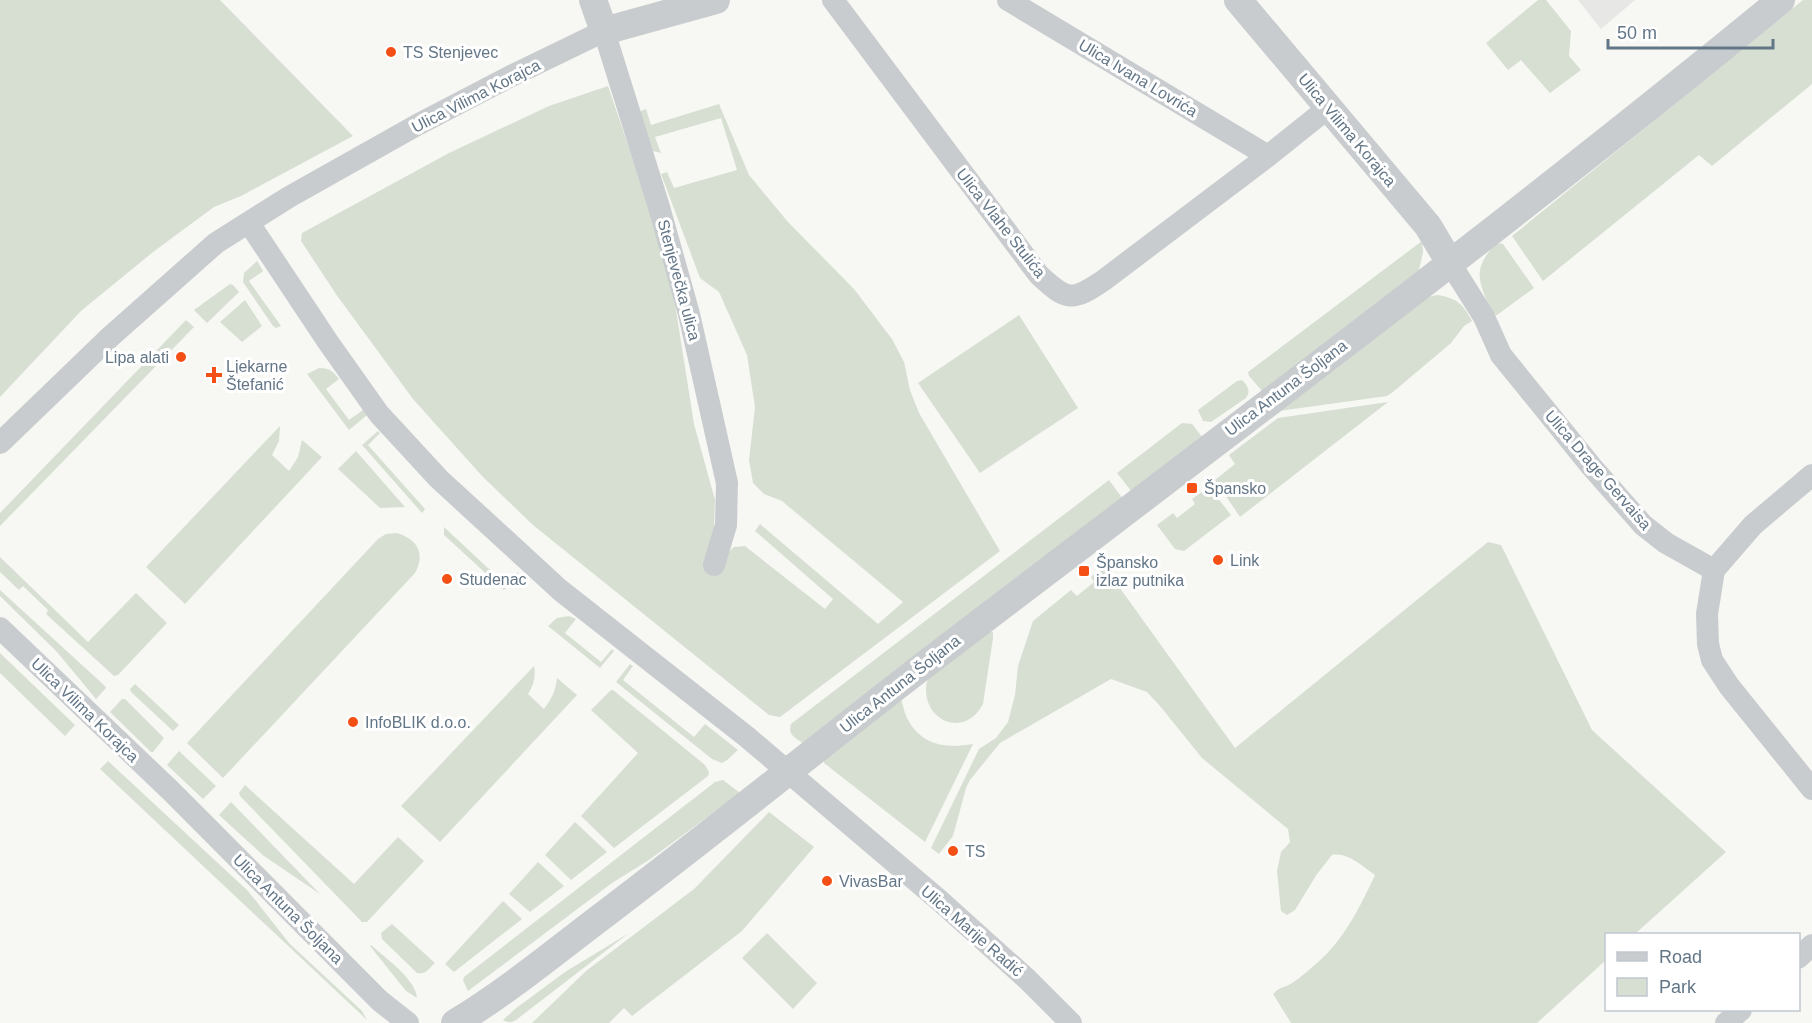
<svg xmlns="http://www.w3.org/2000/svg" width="1812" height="1023" font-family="Helvetica,sans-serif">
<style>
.built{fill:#e7e8e6}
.green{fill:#d7dfd3}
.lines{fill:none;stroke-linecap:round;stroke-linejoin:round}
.minor{stroke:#c9cccf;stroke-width:22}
.tertiary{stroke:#c9cccf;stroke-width:28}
.poi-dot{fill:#f45016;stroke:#fff;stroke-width:2}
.labels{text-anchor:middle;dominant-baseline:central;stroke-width:6;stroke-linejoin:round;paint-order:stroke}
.poi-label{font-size:16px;fill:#637687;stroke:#fff;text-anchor:start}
.street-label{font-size:16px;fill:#637687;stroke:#fff}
</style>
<rect width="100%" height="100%" fill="#f7f7f3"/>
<!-- built -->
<path class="built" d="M 1578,0 L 1635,0 L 1601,29 Z"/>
<!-- green -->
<path class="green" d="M 0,0 L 220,0 L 353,136 L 241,196 L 214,207 L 153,252 L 81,311 L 0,397 Z
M 1538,0 L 1546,0 L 1571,31 L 1569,56 L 1581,70 L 1550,93 L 1521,60 L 1508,70 L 1486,43 Z
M 1803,0 L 1812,0 L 1812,84 L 1712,166 L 1699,155 L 1543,281 L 1512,236 Z
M 608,86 L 669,266 L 694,424 L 715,500 L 714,531 L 724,556 L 734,547 L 745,546 L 825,609 L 833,599 L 755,531 L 760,524 L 878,624 L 903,602 L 782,501 L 764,494 L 753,483 L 749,460 L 755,407 L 747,355 L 719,292 L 700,278 L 661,174 L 667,172 L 674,188 L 737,170 L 721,118 L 655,137 L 661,153 L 653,151 L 640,114 L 641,111 L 646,109 L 651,125 L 719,104 L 749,175 L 788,222 L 854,289 L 892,339 L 904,362 L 910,390 L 919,413 L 1000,551 L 780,717 L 769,715 L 533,525 L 482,476 L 413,399 L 338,297 L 301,241 L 302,233 L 449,153 L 549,106 Z
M 1422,241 L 1423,252 L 1419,270 L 1263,392 L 1249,376 L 1248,372 Z
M 1496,243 L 1503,244 L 1534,288 L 1497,315 L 1492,314 C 1480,282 1470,272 1496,243 Z
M 257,261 L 263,271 L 249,281 L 281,326 L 276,328 L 273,326 L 243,282 L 244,273 Z
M 230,284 L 233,285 L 239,292 L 207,323 L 194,310 Z
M 1437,295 C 1457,298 1463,304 1472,321 L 1464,326 L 1451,343 L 1393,392 L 1387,396 L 1279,411 L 1427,297 Z
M 245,300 L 262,326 L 242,342 L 220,322 Z
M 1019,315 L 1078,408 L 980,473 L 918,383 Z
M 186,320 L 194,327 L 0,526 L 0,513 Z
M 319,368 C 329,368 333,371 339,379 L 326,389 L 349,420 L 363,410 L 367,415 L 349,430 L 307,374 Z
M 1242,380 C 1248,386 1251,391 1246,398 L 1211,422 L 1203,421 L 1198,410 L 1237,381 Z
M 1388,402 L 1240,517 L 1215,480 L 1235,464 L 1229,455 L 1278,418 Z
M 1182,423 L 1192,424 L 1203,438 L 1132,492 L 1117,473 Z
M 280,426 L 279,441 L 272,455 L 289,471 L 298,457 L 302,440 L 322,457 L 185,604 L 146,567 Z
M 378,431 L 380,433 L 368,445 L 425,509 L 422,513 L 362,445 Z
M 356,451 L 405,507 L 380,508 L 338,469 Z
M 1109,480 L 1123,499 L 804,744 C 796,738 787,735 791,724 Z
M 1209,487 L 1231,515 L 1184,551 L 1175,549 L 1157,525 L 1173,513 L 1177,518 L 1195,504 L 1192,499 Z
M 444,527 L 505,584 L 518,572 L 519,576 L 504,590 L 444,535 Z
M 397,533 C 417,539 426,553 415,573 L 223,778 L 187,743 L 378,539 L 386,534 Z
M 1488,542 L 1501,545 L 1592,730 L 1726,852 L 1635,934 L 1606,934 L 1606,960 L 1537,1023 L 1291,1023 L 1273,994 C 1280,986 1285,988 1292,983 C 1301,977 1310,969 1318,962 C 1344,940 1361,905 1375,875 C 1363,867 1348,852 1332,855 L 1317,874 L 1295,910 L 1287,915 L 1281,911 L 1277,871 L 1281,852 L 1290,842 L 1288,829 L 1202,758 L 1160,706 L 1147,692 L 1111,679 L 1000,743 L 970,780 L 966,788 L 953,836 L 939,854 L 931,848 L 979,749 L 996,738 L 1008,722 L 1015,695 L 1018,666 L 1033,621 L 1071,590 L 1077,596 L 1094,582 L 1091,577 L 1104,566 L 1235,748 Z
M 0,557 L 88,642 L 136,593 L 167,623 L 118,675 L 114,676 L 46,614 L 48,610 L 23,586 L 19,590 L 0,572 Z
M 0,590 L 105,686 L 106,688 L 96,699 L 57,652 L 0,596 Z
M 569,616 L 576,619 L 565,633 L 601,662 L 612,649 L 614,651 L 600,668 L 548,626 L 557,618 Z
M 990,631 L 993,632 L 993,638 L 983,704 C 962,743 916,716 928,678 Z
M 0,653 L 75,725 L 65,736 L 0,673 Z
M 630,664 L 633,666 L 623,680 L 694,737 L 705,724 L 738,750 L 727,760 L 722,763 L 712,759 L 616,682 Z
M 534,666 C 536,676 534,685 528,694 L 544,709 C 551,700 556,690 557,678 L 577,695 L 440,842 L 401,806 Z
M 135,684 L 179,725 L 173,731 L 131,692 L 130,689 Z
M 611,690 L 613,690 L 705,765 L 709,772 L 708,776 L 614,848 L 581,816 L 638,753 L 591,710 Z
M 122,699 L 125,699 L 164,738 L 153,752 L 151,752 L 110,712 Z
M 901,699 C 903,705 904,712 907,718 C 921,745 945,749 973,744 L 925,842 L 824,763 L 824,759 Z
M 179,751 L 216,786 L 203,799 L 167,765 Z
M 108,761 L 248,891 L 289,943 L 362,1011 L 367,1020 L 100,769 Z
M 723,780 L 740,793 L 649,860 L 612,883 L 468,991 L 463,980 L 464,977 L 715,782 Z
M 245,785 L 354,884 L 398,837 L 424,861 L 367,922 L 362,922 L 240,796 L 239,793 Z
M 231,802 L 320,894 L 264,856 L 219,815 Z
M 769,812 L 814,847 L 742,931 L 632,1016 L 624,1008 L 609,1023 L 532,1023 L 586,971 L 694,889 Z
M 575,822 L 607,852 L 571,880 L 545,855 Z
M 538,862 L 564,886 L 530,912 L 509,894 Z
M 503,901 L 522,919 L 454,972 L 445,964 Z
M 392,924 L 435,963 C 429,968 426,975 417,973 L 382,939 L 381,933 Z
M 629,933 L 516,1020 C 511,1023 508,1023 503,1020 L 515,1009 L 565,972 Z
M 767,933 L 817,983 L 793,1009 L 742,958 Z
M 371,945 C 385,958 416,979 417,998 L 406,991 L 370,946 Z"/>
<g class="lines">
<!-- minor -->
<path class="minor" d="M 833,0 L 1039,275 C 1067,301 1072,302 1104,280 L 1268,156 L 1328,108
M 1008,0 L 1268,156
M 249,223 L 328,342 L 379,414 L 439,479 L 560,590 L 747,737 L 939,900 L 1027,979 L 1071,1023
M 1450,263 L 1484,317 L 1501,355 L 1591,466 L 1643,525 L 1666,543 L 1714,570
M 0,443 L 110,337 L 216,243 L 289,197 L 417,125 L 511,76 L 604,31 L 659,207 L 689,314 L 727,483 L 726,525 L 714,565
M 1812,475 L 1753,525 L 1714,570 L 1707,614 L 1708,644 L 1712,660 L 1729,686 L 1812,789
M 0,628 L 171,791 L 380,1001 L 408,1023
M 1798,958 L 1812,945
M 1726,1023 L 1741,1010"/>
<!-- tertiary -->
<path class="tertiary" d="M 593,0 L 604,31 L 716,0
M 1238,0 L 1428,226 L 1450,263
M 455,1023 C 508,991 556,951 605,914 C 712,833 817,748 923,666 C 1211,446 1501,230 1781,0"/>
</g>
<!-- markers -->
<g class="poi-dot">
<circle cx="391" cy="52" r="6"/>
<circle cx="181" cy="357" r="6"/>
<path d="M211 366h6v6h6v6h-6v6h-6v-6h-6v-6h6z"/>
<rect x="1186" y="482" width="12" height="12" rx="3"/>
<circle cx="1218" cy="560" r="6"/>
<rect x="1078" y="565" width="12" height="12" rx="3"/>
<circle cx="447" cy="579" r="6"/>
<circle cx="353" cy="722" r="6"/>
<circle cx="953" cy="851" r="6"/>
<circle cx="827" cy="881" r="6"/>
</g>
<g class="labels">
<!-- poi labels -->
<g class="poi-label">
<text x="403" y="52">TS Stenjevec</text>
<text x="169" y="357" text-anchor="end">Lipa alati</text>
<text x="226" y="366">Ljekarne<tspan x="226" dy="18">Štefanić</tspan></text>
<text x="1204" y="488">Špansko</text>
<text x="1230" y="560">Link</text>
<text x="1096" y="562">Špansko<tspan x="1096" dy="18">izlaz putnika</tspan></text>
<text x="459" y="579">Studenac</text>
<text x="365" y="722">InfoBLIK d.o.o.</text>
<text x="965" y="851">TS</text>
<text x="839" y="881">VivasBar</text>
</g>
<!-- street labels -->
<g class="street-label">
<text transform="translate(1138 78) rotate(31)">Ulica Ivana Lovrića</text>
<text transform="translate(476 96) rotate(-27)">Ulica Vilima Korajca</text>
<text transform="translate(1347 130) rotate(50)">Ulica Vilima Korajca</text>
<text transform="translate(1001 223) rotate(52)">Ulica Vlahe Stulića</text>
<text transform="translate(679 280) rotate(75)">Stenjevečka ulica</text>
<text transform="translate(1286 388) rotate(-37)">Ulica Antuna Šoljana</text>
<text transform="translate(1598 470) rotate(49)">Ulica Drage Gervaisa</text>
<text transform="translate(900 684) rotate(-38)">Ulica Antuna Šoljana</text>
<text transform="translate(85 710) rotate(44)">Ulica Vilima Korajca</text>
<text transform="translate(288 909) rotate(45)">Ulica Antuna Šoljana</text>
<text transform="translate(972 931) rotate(41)">Ulica Marije Radić</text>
</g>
</g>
<!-- legend -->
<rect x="1605" y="933" width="195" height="78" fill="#ffffff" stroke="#c1c8cf" stroke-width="1.5"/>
<rect x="1617" y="952" width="30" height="9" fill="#c9cccf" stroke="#c1c8cf" stroke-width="1.5"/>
<text x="1659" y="963" font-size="18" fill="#637687">Road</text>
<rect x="1617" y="978" width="30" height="18" fill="#d7dfd3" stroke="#c1c8cf" stroke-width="1.5"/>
<text x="1659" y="993" font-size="18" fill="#637687">Park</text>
<!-- scale -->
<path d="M1608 39v9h165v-9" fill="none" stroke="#637687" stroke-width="3"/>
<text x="1617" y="39" font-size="18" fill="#637687" stroke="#ffffff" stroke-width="4.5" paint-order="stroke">50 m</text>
</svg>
